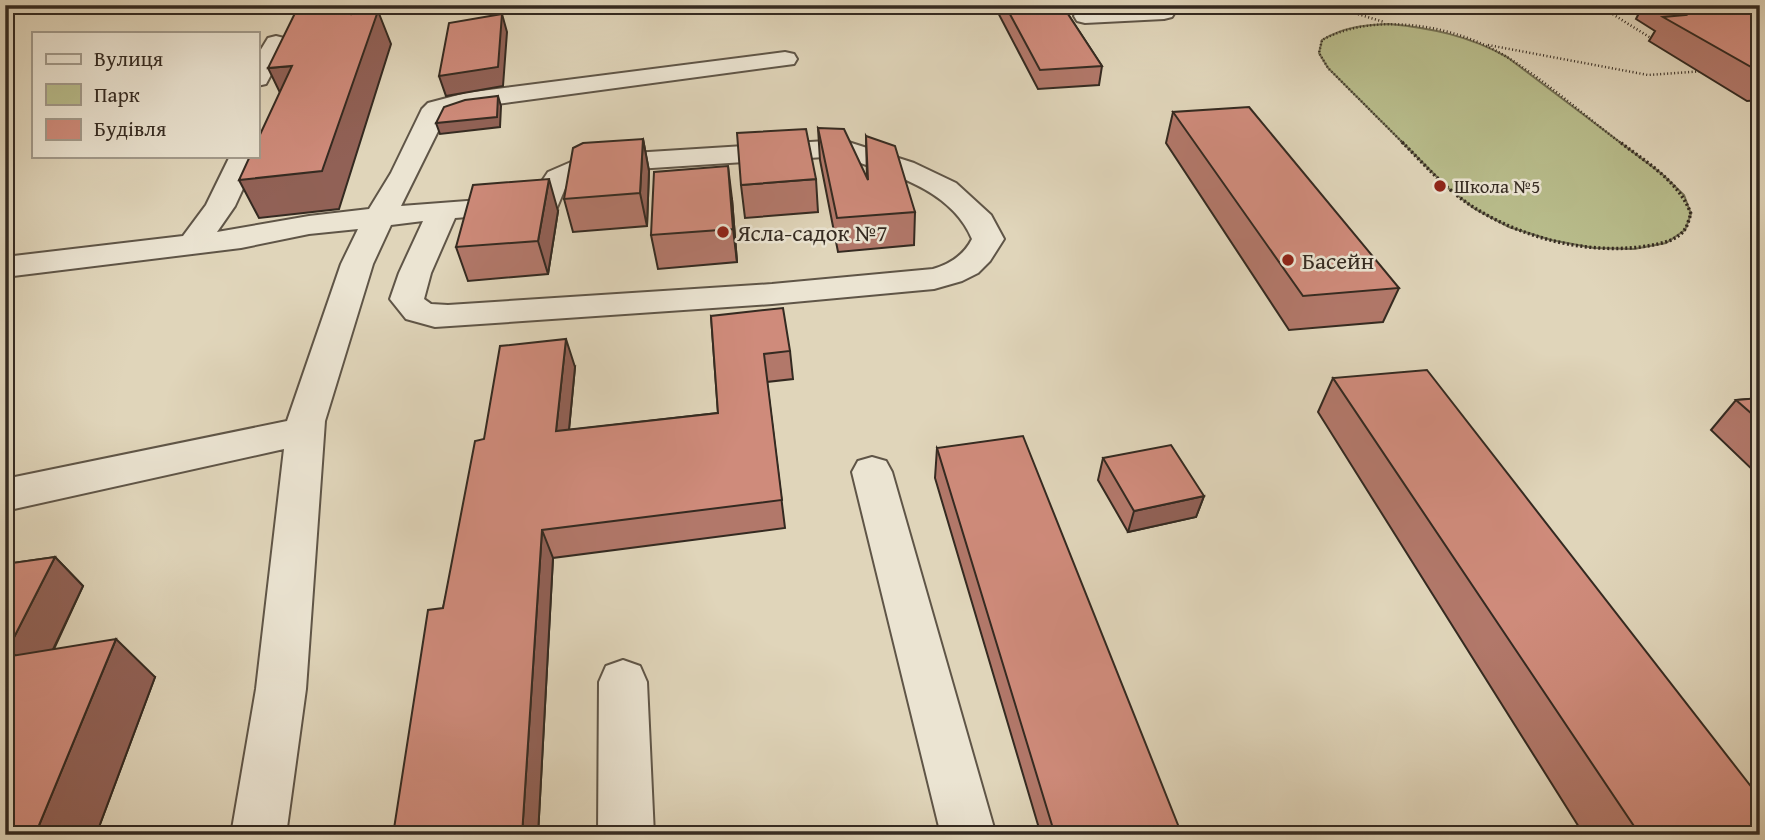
<svg xmlns="http://www.w3.org/2000/svg" width="1765" height="840" font-family="'Gentium Book Plus',serif">
<style>
.green{fill:#b8bc8b;stroke:#767356;stroke-width:2}
.lines{fill:none;stroke-linecap:round;stroke-linejoin:round}
.minor-casing{stroke:#5f5547;stroke-width:4}
.path-far1{stroke:#342a21;stroke-width:2.5;stroke-dasharray:1 2.5;stroke-linecap:butt}
.path{stroke:#342a21;stroke-width:3.5;stroke-dasharray:2 2.5;stroke-linecap:butt}
.minor{fill:#ebe4d2;fill-rule:evenodd}
.wall{fill:#b2786a;stroke:#342a21;stroke-width:2}
.shaded-wall{fill:#916156;stroke:#342a21;stroke-width:2}
.building{fill:#cf8b7b;stroke:#342a21;stroke-width:2}
.poi-dot{fill:#8f2418;stroke:#ebe4d2;stroke-width:2.5}
.labels{text-anchor:middle;dominant-baseline:central;stroke-width:5;stroke-linejoin:round;paint-order:stroke}
.far-poi-label{font-size:19px;fill:#342a21;stroke:#ebe4d2;text-anchor:start}
.poi-label{font-size:23px;fill:#342a21;stroke:#ebe4d2;text-anchor:start}
</style>
<rect width="100%" height="100%" fill="#e0d5ba"/>
<filter id="stains"><feTurbulence type="fractalNoise" baseFrequency=".00286" numOctaves="4"/><feColorMatrix values="0 0 0 0 .2 0 0 0 0 .09 0 0 0 0 .02 0 0 0 .5 -.17"/></filter>
<radialGradient id="worn" r=".72"><stop offset=".6" stop-color="#630" stop-opacity="0"/><stop offset="1" stop-color="#630" stop-opacity=".3"/></radialGradient>
<!-- green -->
<path class="green" d="M 1389,24 C 1432,28 1469,36 1507,57 L 1662,174 L 1684,195 L 1691,214 L 1685,230 L 1666,243 L 1634,249 L 1594,248 L 1551,240 L 1509,227 L 1475,209 L 1448,188 L 1328,68 L 1319,53 L 1322,40 C 1344,27 1364,25 1389,24 Z"/>
<g class="lines">
<defs>
<path id="minor" d="M 1170,5 L 1175,12 L 1172,17 L 1164,19 L 1085,23 L 1077,21 L 1074,16 L 1077,11 L 1085,9 Z
M 276,36 L 284,38 L 288,43 L 266,84 L 257,86 L 257,56 L 268,38 Z
M 785,52 L 794,54 L 797,59 L 794,64 L 468,108 L 446,115 L 401,206 L 532,196 L 548,172 L 585,156 L 842,140 L 914,163 L 956,183 L 991,215 L 1004,239 L 990,261 L 978,273 L 962,281 L 934,289 L 772,304 L 435,327 L 406,319 L 390,299 L 399,273 L 423,221 L 391,225 L 373,264 L 325,421 L 306,689 L 286,835 L 231,835 L 256,689 L 284,449 L 5,511 L 5,479 L 287,421 L 341,264 L 358,229 L 309,234 L 241,248 L 5,277 L 5,257 L 183,236 L 206,205 L 230,156 L 258,156 L 235,206 L 217,232 L 309,216 L 369,209 L 391,173 L 422,109 L 428,103 L 466,93 ZM 840,156 C 888,173 951,188 972,239 C 964,255 950,264 933,269 L 772,284 L 448,305 L 431,304 L 424,299 L 431,273 L 455,218 L 556,210 L 566,186 L 590,172 Z
M 872,457 L 886,461 L 892,472 L 996,835 L 941,835 L 852,472 L 858,461 Z
M 623,660 L 640,666 L 647,682 L 654,835 L 598,835 L 599,682 L 606,666 Z"/>
</defs>
<!-- minor casing -->
<use href="#minor" class="minor-casing"/>
<!-- path-far1 -->
<path class="path-far1" d="M 1328,5 L 1384,22
M 1598,5 L 1654,40
M 1488,45 L 1648,75 L 1704,71
M 1751,99 L 1760,104
M 1404,144 L 1328,68 L 1319,53 L 1322,40 C 1376,11 1456,25 1507,57 C 1547,82 1584,115 1622,144"/>
<!-- path -->
<path class="path" d="M 1402,142 C 1426,166 1449,193 1478,210 C 1528,240 1594,256 1653,245 C 1664,243 1679,239 1685,229 C 1688,225 1689,218 1691,214 C 1679,181 1647,163 1620,142"/>
<!-- minor -->
<use href="#minor" class="minor"/>
</g>
<!-- wall -->
<path class="wall" d="M 994,5 L 1062,5 L 1102,66 L 1099,85 L 1038,89 Z
M 1643,5 L 1760,5 L 1760,100 L 1747,101 L 1649,41 L 1655,31 L 1636,19 Z
M 1173,112 L 1399,288 L 1383,322 L 1289,330 L 1166,143 Z
M 818,128 L 867,178 L 866,136 L 915,212 L 914,245 L 838,252 L 820,160 Z
M 643,139 L 649,171 L 647,226 L 573,232 L 564,199 Z
M 816,179 L 818,212 L 745,218 L 741,185 Z
M 732,199 L 737,262 L 658,269 L 651,235 Z
M 558,211 L 548,274 L 468,281 L 456,247 Z
M 711,316 L 790,351 L 793,379 L 767,382 L 785,528 L 553,558 L 538,835 L 393,835 L 443,608 L 484,439 L 575,367 L 569,430 L 718,413 Z
M 1333,378 L 1760,835 L 1584,835 L 1318,412 Z
M 1760,398 L 1760,477 L 1711,430 L 1736,400 Z
M 937,448 L 1182,835 L 1041,835 L 935,478 Z
M 1103,458 L 1204,496 L 1196,517 L 1128,532 L 1098,480 Z
M 55,557 L 83,586 L 54,649 L 155,677 L 96,835 L 5,835 L 5,564 Z"/>
<!-- shaded-wall -->
<path class="shaded-wall" d="M 355,5 L 371,5 L 375,16 L 352,14 Z
M 378,11 L 391,44 L 339,209 L 259,218 L 239,180 Z
M 502,14 L 507,32 L 503,86 L 446,96 L 439,76 Z
M 292,66 L 285,103 L 268,68 Z
M 498,96 L 501,106 L 500,127 L 440,134 L 436,123 Z
M 643,139 L 649,171 L 647,226 L 640,193 Z
M 728,166 L 732,199 L 737,262 L 733,229 Z
M 549,179 L 558,211 L 548,274 L 538,241 Z
M 566,339 L 575,367 L 566,460 L 556,431 Z
M 1204,496 L 1196,517 L 1128,532 L 1134,511 Z
M 542,530 L 553,558 L 538,835 L 522,835 Z
M 55,557 L 83,586 L 40,677 L 8,649 Z
M 116,639 L 155,677 L 96,835 L 35,835 Z"/>
<!-- building -->
<path class="building" d="M 299,5 L 355,5 L 352,14 L 378,11 L 322,171 L 239,180 L 250,156 L 257,156 L 257,141 L 292,66 L 268,68 Z
M 1005,5 L 1062,5 L 1102,66 L 1040,70 Z
M 1667,5 L 1760,5 L 1760,72 L 1663,17 L 1685,15 Z
M 502,14 L 498,67 L 439,76 L 449,23 Z
M 498,96 L 497,117 L 436,123 L 444,107 L 465,100 Z
M 1249,107 L 1399,288 L 1303,296 L 1173,112 Z
M 818,128 L 844,129 L 868,180 L 866,136 L 895,146 L 915,212 L 837,218 Z
M 806,129 L 816,179 L 741,185 L 737,133 Z
M 643,139 L 640,193 L 564,199 L 573,148 L 583,143 Z
M 728,166 L 733,229 L 651,235 L 654,172 Z
M 549,179 L 538,241 L 456,247 L 473,185 Z
M 783,308 L 790,351 L 764,354 L 782,500 L 542,530 L 522,835 L 393,835 L 428,610 L 443,608 L 475,441 L 484,439 L 500,346 L 566,339 L 556,431 L 718,413 L 711,316 Z
M 1427,370 L 1760,798 L 1760,835 L 1640,835 L 1333,378 Z
M 1760,398 L 1760,421 L 1736,400 Z
M 1023,436 L 1182,835 L 1055,835 L 937,448 Z
M 1171,445 L 1204,496 L 1134,511 L 1103,458 Z
M 55,557 L 8,649 L 5,649 L 5,564 Z
M 116,639 L 35,835 L 5,835 L 5,657 Z"/>
<!-- markers -->
<g class="poi-dot">
<circle cx="1440" cy="186" r="7"/>
<circle cx="723" cy="232" r="7"/>
<circle cx="1288" cy="260" r="7"/>
</g>
<g class="labels">
<!-- far-poi labels -->
<g class="far-poi-label">
<text x="1454" y="186">Школа №5</text>
</g>
<!-- poi labels -->
<g class="poi-label">
<text x="737" y="232">Ясла-садок №7</text>
<text x="1302" y="260">Басейн</text>
</g>
</g>
<!-- margin -->
<rect width="1765" height="840" fill="none" stroke="#e0d5ba" stroke-width="28"/>
<rect x="7" y="7" width="1751" height="826" fill="none" stroke="#342a21" stroke-width="3.5"/>
<rect x="14" y="14" width="1737" height="812" fill="none" stroke="#342a21" stroke-width="2"/>
<!-- legend -->
<rect x="32" y="32" width="228" height="126" fill="#ebe4d2" stroke="#a29a8b" stroke-width="2"/>
<rect x="46" y="54" width="35" height="10" fill="#ebe4d2" stroke="#a29a8b" stroke-width="2"/>
<text x="94" y="66" font-size="21" fill="#342a21">Вулиця</text>
<rect x="46" y="84" width="35" height="21" fill="#b8bc8b" stroke="#a29a8b" stroke-width="2"/>
<text x="94" y="102" font-size="21" fill="#342a21">Парк</text>
<rect x="46" y="119" width="35" height="21" fill="#cf8b7b" stroke="#a29a8b" stroke-width="2"/>
<text x="94" y="136" font-size="21" fill="#342a21">Будівля</text>
<rect width="100%" height="100%" filter="url(#stains)"/>
<rect width="100%" height="100%" fill="url(#worn)"/>
</svg>
